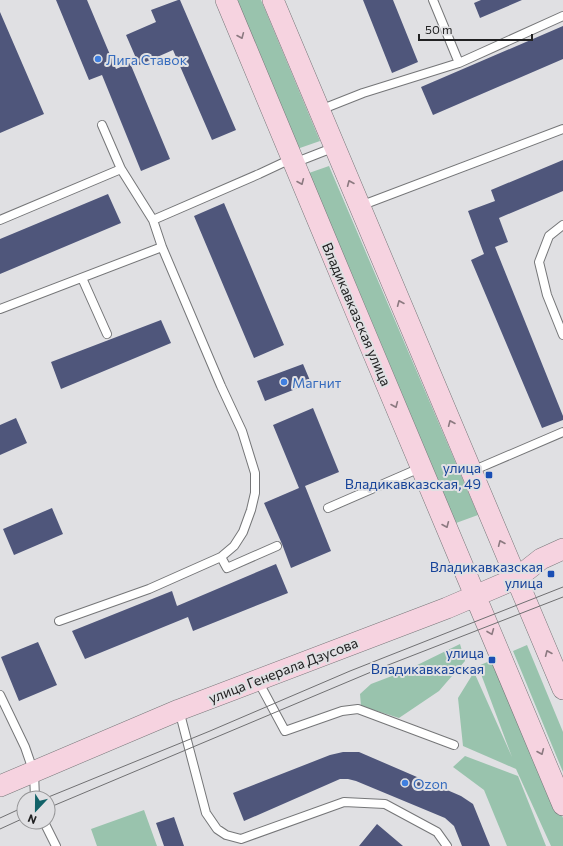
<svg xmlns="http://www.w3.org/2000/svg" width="563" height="846" font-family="Commissioner,sans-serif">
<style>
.green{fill:#99c3ad}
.building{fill:#4f567b}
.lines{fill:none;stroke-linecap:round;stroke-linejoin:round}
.lane-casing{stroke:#757678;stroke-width:10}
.secondary-casing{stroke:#757678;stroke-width:22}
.lane{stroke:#fff;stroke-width:8}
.secondary{stroke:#f6d3e0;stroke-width:21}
.tram{stroke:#707072;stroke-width:1}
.oneway{stroke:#8c7a81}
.shop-dot{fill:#3f7fe0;stroke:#e0e0e3;stroke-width:1.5}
.transit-dot{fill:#1a4fb4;stroke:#e0e0e3;stroke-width:1.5}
.labels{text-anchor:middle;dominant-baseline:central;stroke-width:4;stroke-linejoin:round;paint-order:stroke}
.shop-label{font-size:14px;fill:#366cbe;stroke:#e0e0e3;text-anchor:start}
.street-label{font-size:14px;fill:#212122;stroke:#e0e0e3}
.transit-label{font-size:14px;fill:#164399;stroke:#e0e0e3;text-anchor:end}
</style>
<rect width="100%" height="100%" fill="#e0e0e3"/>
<!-- green -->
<path class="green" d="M 235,0 L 261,0 L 320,141 L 297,149 Z
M 329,166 L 478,515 L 456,523 L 309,173 Z
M 460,644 L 465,661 L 439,691 L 399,718 L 361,706 L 360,694 L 371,684 L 405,671 Z
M 527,645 L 563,732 L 563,772 L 513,651 Z
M 497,658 L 563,818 L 563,846 L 551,846 L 516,769 L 463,746 L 458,698 L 474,672 L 512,757 L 478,666 Z
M 465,756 L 518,776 L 546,846 L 507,846 L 484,790 L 453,767 Z
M 144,810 L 157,846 L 97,846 L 91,829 Z"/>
<!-- building -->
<path class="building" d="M 56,0 L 87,0 L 116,69 L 130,63 L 170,159 L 141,171 L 102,75 L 89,80 Z
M 178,0 L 180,0 L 236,130 L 212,140 L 173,50 L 139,65 L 126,35 L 156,22 L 151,10 Z
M 363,0 L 393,0 L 418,62 L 392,73 Z
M 481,0 L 522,0 L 480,18 L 474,3 Z
M 0,12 L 44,114 L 0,133 Z
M 563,26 L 563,59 L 433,115 L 421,87 Z
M 563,160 L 563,191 L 499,218 L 508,242 L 495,247 L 563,416 L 563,420 L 542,428 L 471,260 L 484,254 L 468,211 L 495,201 L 491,190 Z
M 108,194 L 121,223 L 0,274 L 0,239 Z
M 224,203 L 284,345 L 254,358 L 194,216 Z
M 161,320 L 171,343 L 61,389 L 51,362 Z
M 303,364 L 311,383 L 265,401 L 257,381 Z
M 313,408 L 339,472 L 305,486 L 331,551 L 291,568 L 282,544 L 264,503 L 299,488 L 273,425 Z
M 16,418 L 27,443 L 0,455 L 0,425 Z
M 52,508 L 63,534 L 14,555 L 3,529 Z
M 276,564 L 288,593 L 193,631 L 188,617 L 85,659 L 72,631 L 172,591 L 177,606 Z
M 38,642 L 57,685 L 19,701 L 1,657 Z
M 343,752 L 359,752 L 461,796 L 473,804 L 490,846 L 462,846 L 454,826 L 445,818 L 356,781 L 348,779 L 340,779 L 244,821 L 233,793 L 330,755 Z
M 174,817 L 184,846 L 164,846 L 156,823 Z
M 377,824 L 403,846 L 359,846 Z"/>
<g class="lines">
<defs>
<path id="lane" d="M 433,0 L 459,63
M 320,110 L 363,93 L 459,63 L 563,16
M 102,125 L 121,169 L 153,220
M 294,163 L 335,147
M 360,206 L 563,129
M 0,220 L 121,169
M 563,225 L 549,236 L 539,262 L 547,295 L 563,335
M 82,278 L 107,334
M 0,309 L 162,247
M 472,471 L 563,432
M 328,508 L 420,468
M 221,557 L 227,568 L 277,546
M 59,621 L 149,589 L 221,557 L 234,546 L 243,532 L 251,510 L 255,493 L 255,473 L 242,431 L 221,386 L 162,247 L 153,220 L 259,174 L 291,159
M 258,681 L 285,731 L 342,711 L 358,709 L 454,745
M 0,695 L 25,747 L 34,773 L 35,798
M 179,710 L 206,813 L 217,829 L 226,835 L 241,839 L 344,802 L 385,804 L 437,832 L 447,846
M 44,822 L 56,846"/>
<path id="secondary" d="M 226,0 C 337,269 451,536 563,805
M 273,0 L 563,689
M 0,786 L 179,710 L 447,608 L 517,578 L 541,559 L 563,549"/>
</defs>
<!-- lane casing -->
<use href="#lane" class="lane-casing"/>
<!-- secondary casing -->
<use href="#secondary" class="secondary-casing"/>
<!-- lane -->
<use href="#lane" class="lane"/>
<!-- secondary -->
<use href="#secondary" class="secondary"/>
<!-- tram -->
<path class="tram" d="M 46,798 L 210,731 L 350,671 L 563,587
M 48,808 L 383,667 L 563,597
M 0,818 L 24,807
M 0,829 L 24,818"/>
</g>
<!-- one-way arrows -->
<defs><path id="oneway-chevron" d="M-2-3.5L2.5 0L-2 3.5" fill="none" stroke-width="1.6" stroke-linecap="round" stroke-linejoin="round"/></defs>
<g class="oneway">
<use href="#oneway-chevron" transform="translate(241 36) rotate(67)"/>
<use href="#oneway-chevron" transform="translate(301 182) rotate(67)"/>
<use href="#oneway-chevron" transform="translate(350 183) rotate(-113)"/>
<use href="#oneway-chevron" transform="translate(400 303) rotate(-113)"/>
<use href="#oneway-chevron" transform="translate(395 405) rotate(67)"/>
<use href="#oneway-chevron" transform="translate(451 423) rotate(-113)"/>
<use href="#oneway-chevron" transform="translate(446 525) rotate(67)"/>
<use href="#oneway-chevron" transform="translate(501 543) rotate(-113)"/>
<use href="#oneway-chevron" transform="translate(491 632) rotate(68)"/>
<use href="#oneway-chevron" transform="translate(548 653) rotate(-113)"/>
<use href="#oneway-chevron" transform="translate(541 752) rotate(67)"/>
</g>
<!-- markers -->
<g class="shop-dot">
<circle cx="98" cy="59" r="4"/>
<circle cx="284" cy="382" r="4"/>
<circle cx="405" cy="783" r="4"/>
</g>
<g class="transit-dot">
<rect x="485" y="471" width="8" height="8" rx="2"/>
<rect x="547" y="570" width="8" height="8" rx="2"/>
<rect x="488" y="656" width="8" height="8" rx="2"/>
</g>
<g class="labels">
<!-- shop labels -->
<g class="shop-label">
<text x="106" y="59">Лига Ставок</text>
<text x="292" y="382">Магнит</text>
<text x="413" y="783">Ozon</text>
</g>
<!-- street labels -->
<g class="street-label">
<text transform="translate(357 314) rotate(67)">Владикавказская улица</text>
<text transform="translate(283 670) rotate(-21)">улица Генерала Дзусова</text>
</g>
<!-- transit labels -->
<g class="transit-label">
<text x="481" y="467">улица<tspan x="481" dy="16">Владикавказская, 49</tspan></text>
<text x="543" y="566">Владикавказская<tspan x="543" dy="16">улица</tspan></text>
<text x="484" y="652">улица<tspan x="484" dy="16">Владикавказская</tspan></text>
</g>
</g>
<!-- north arrow -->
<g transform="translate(36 810) rotate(202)"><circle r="19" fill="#e0e0e3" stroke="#949496"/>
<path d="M0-3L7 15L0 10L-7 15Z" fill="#126268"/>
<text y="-6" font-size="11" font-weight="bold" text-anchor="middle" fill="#212122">N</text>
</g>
<!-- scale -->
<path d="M419 34v6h113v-6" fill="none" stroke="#212122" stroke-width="2"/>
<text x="425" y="34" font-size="12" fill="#212122" stroke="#e0e0e3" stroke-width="3" paint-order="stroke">50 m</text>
</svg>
